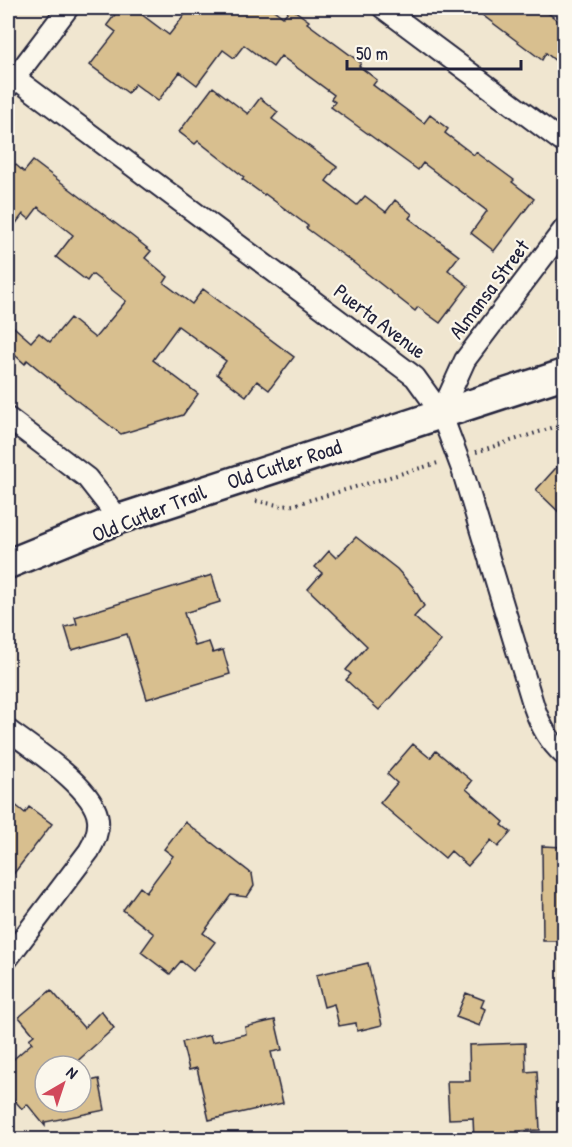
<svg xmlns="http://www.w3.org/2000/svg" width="572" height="1147" font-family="'Patrick Hand',sans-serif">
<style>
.building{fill:#d8bf8f;stroke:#22223b;stroke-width:1.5}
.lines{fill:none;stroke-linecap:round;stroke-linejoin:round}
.minor-casing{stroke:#22223b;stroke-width:24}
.secondary-casing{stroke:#22223b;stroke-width:33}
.path{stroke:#22223b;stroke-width:4;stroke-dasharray:1.5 4.5;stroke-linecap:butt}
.minor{stroke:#fbf7ec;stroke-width:20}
.secondary{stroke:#fbf7ec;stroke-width:28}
.labels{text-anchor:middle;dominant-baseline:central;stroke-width:4.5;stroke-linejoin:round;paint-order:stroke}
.street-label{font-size:21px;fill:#22223b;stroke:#fbf7ec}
</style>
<rect width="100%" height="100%" fill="#f0e6d0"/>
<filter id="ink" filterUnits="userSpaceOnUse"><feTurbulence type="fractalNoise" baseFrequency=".0167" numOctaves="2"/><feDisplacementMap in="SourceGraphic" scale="12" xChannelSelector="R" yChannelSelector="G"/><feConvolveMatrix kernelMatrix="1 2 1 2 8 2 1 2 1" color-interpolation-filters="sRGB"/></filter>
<g filter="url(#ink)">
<!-- building -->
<path class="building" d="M 120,8 L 133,8 L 169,35 L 190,8 L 271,8 L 283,17 L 291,8 L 309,21 L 307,23 L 361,63 L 359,66 L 377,80 L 373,85 L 424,123 L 430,115 L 448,129 L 445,133 L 474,155 L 476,152 L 514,180 L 512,182 L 534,199 L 494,251 L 471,233 L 487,211 L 423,163 L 418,170 L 349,120 L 331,107 L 335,102 L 331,99 L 334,95 L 281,56 L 273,67 L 244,45 L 234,58 L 223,50 L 197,85 L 180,72 L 158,101 L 135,84 L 128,93 L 90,65 L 116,32 L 107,25 Z
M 473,8 L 541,8 L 564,25 L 564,68 L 546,53 L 542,60 Z
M 213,87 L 248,114 L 260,98 L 278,112 L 272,119 L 337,167 L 326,181 L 357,205 L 365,196 L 386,212 L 395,200 L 412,214 L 409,218 L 459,256 L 448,270 L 468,286 L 440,323 L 418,307 L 415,311 L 350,260 L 306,228 L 308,226 L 265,194 L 264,195 L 242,179 L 244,177 L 198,141 L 195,144 L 179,132 Z
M 8,158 L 24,172 L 33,161 L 132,236 L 151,251 L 145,258 L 168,277 L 164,283 L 192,304 L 203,289 L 294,357 L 269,390 L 257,381 L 246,396 L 217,374 L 226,361 L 178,326 L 153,360 L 198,394 L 183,415 L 121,434 L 80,403 L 27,360 L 25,364 L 8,349 L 8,322 L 31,342 L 39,333 L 50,342 L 70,318 L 95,338 L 126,301 L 92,274 L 87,281 L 56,257 L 73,235 L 38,207 L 29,219 L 23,214 L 8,234 Z
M 564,459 L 564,517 L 536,490 Z
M 356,537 L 397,569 L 413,587 L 424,606 L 414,617 L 441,641 L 379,710 L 346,680 L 351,674 L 346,670 L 367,646 L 308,589 L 322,573 L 315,567 L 329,551 L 336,558 Z
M 212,575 L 220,602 L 184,613 L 195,646 L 209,642 L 213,653 L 223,650 L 230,674 L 147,699 L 127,634 L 72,650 L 65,627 L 77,624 L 75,617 Z
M 413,744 L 430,758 L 436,751 L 472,781 L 466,789 L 504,822 L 502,825 L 511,832 L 498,847 L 491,840 L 468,866 L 451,851 L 445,858 L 380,803 L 397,783 L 387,774 Z
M 8,799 L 25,813 L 29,807 L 52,824 L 8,881 Z
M 185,822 L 252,874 L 254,886 L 247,897 L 231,895 L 203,933 L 215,942 L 193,971 L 181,961 L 170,974 L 141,952 L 154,934 L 123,910 L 140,887 L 146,892 L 173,856 L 164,849 Z
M 542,846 L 564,847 L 564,941 L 543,941 Z
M 368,963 L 382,1025 L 357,1031 L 356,1023 L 339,1026 L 334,1004 L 324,1007 L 316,975 Z
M 51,990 L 84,1028 L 101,1011 L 114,1028 L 72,1066 L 45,1066 L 45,1102 L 81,1102 L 81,1083 L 99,1079 L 105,1110 L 45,1122 L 45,1126 L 27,1104 L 22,1109 L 8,1093 L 8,1064 L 32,1043 L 29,1039 L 34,1035 L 19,1017 Z
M 466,993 L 484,1000 L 481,1007 L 486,1009 L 480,1026 L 456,1017 Z
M 275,1020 L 282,1050 L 271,1052 L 283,1103 L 209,1120 L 197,1068 L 189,1070 L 182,1042 L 210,1035 L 212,1042 L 246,1034 L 245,1027 Z
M 525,1043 L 526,1072 L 537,1071 L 540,1130 L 517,1131 L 517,1140 L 474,1140 L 473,1118 L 449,1119 L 447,1081 L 470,1081 L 469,1045 Z"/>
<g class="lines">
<defs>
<path id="minor" d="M 383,8 L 564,143
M 15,78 L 415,377 L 441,413 L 462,469 L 534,707 C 541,727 549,741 564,755
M 8,87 L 68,8
M 441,413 L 465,360 L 564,229
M 8,418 L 87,478 L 119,519
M 8,730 C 32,748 96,789 98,820 C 99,831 95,841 89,851 L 8,958"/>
<path id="secondary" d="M 8,564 L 119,519 L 564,374"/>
</defs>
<!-- minor casing -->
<use href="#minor" class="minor-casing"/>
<!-- secondary casing -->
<use href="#secondary" class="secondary-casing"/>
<!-- path -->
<path class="path" d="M 476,452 L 564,424
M 256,501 L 283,506 L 293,505 L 438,463"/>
<!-- minor -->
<use href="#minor" class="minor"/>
<!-- secondary -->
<use href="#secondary" class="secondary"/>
</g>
</g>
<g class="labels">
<!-- street labels -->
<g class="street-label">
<text transform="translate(489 289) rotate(-53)">Almansa Street</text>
<text transform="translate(380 321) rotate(37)">Puerta Avenue</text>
<text transform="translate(284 464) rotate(-18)">Old Cutler Road</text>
<text transform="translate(149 513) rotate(-22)">Old Cutler Trail</text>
</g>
</g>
<!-- margin -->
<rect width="572" height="1147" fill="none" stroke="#fbf7ec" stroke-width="30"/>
<rect x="15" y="15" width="542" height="1117" fill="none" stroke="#22223b" stroke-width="2" filter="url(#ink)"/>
<!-- north arrow -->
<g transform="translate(63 1084) rotate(39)"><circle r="28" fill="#fbf7ec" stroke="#a4a2a5" stroke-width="1.5"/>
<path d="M0-4.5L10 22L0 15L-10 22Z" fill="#d1495b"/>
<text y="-9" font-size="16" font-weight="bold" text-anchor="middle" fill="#22223b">N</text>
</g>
<!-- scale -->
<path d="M347 60v9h174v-9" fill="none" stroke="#22223b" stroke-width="3"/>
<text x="356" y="60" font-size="18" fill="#22223b" stroke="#fbf7ec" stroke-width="4.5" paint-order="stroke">50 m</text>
</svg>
